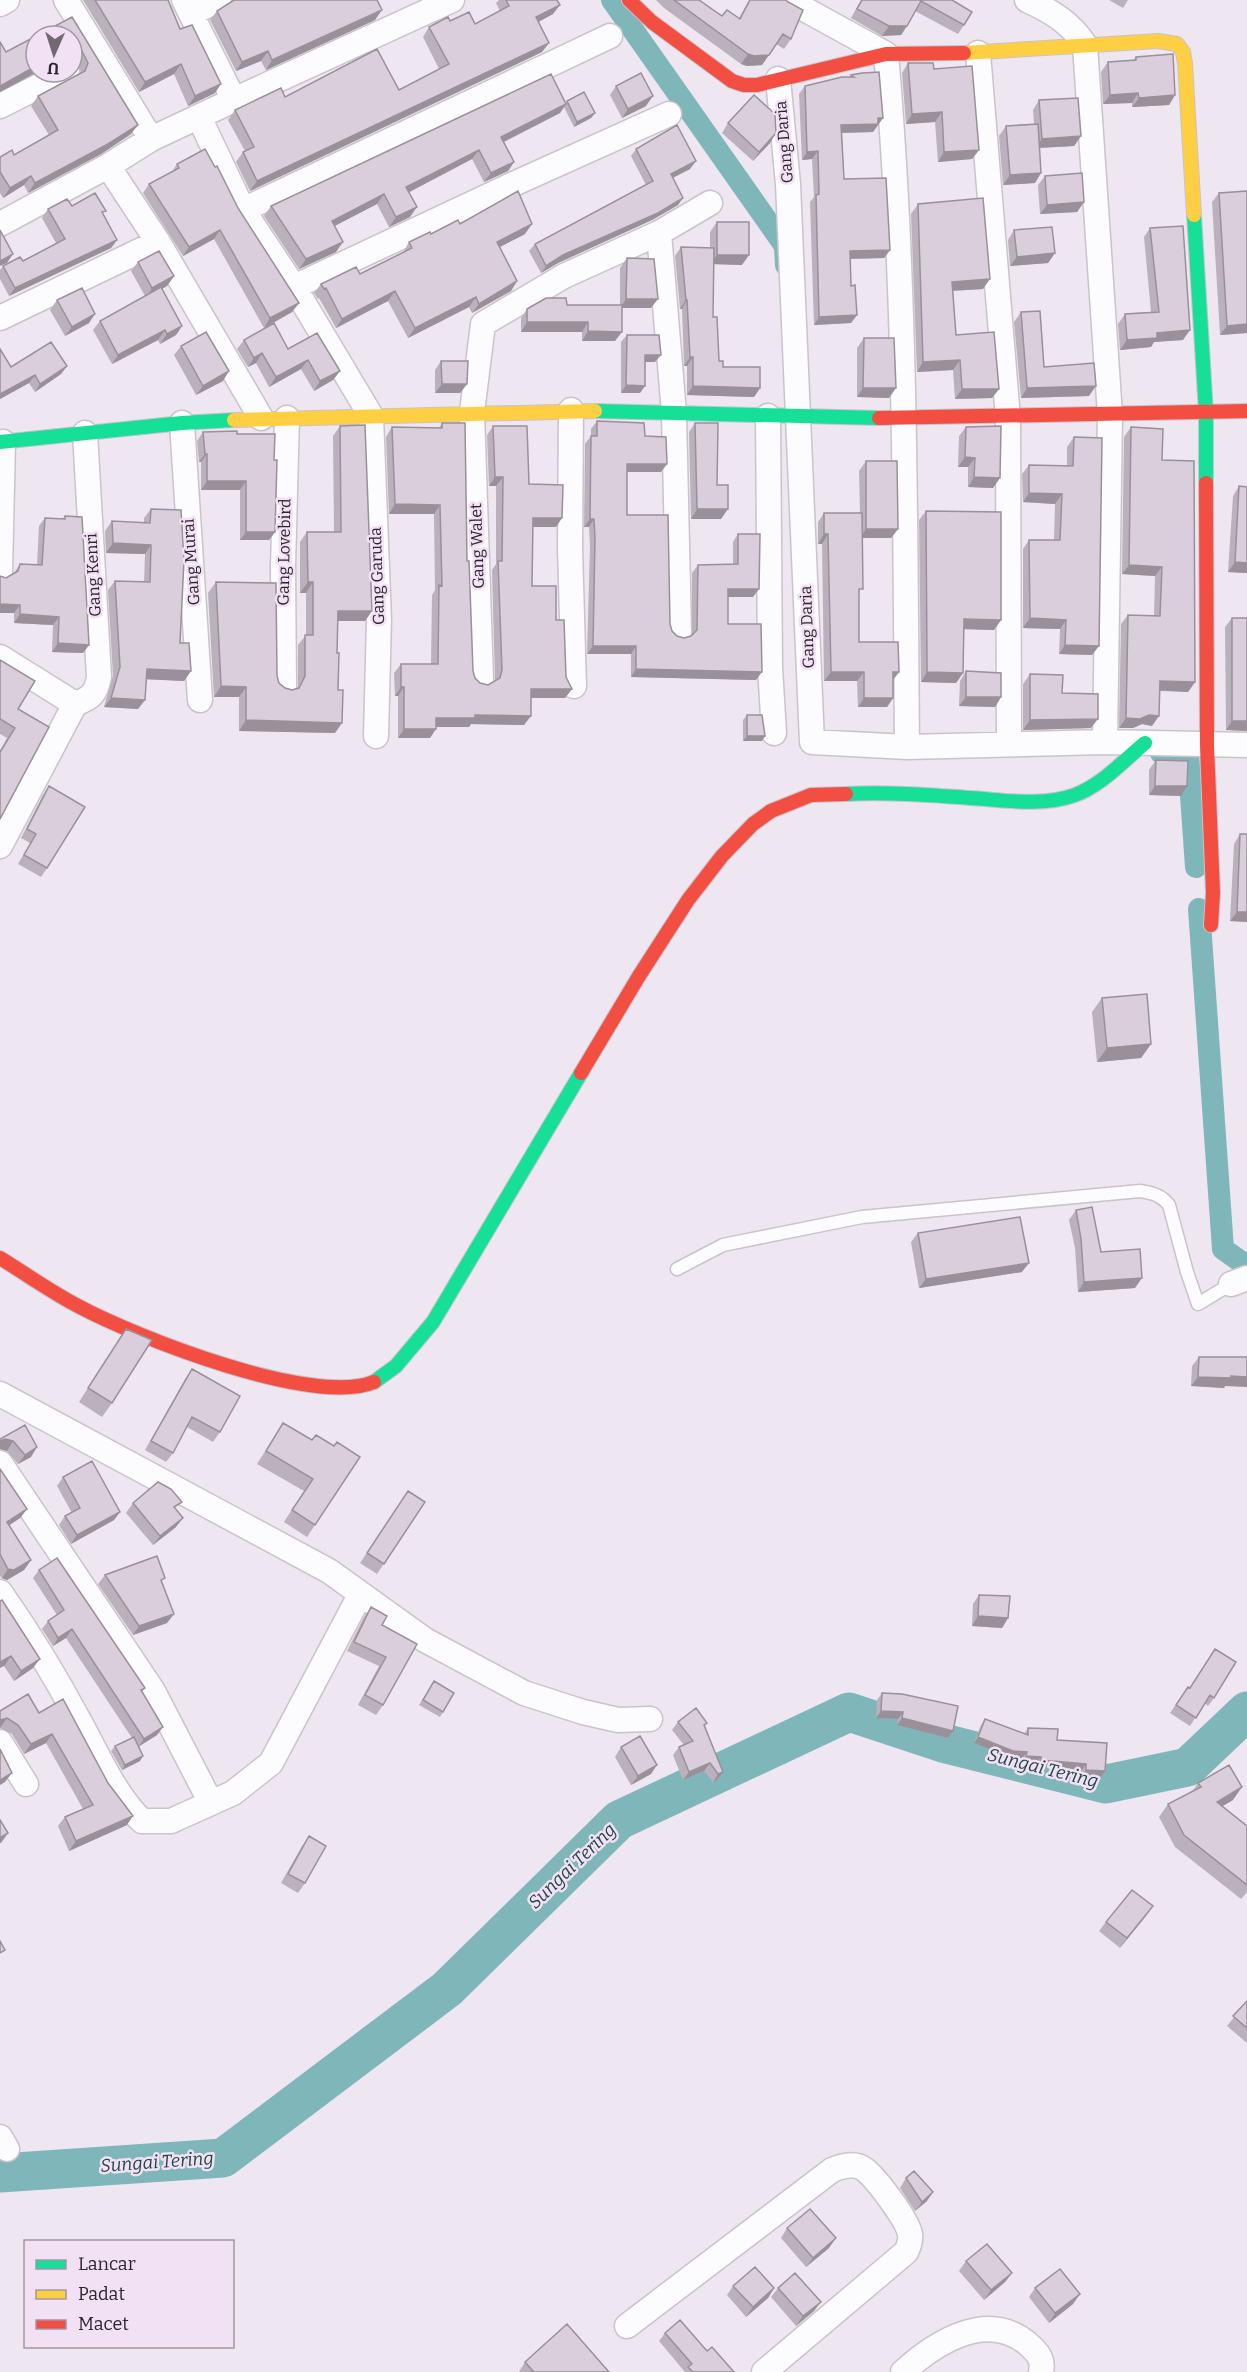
<svg xmlns="http://www.w3.org/2000/svg" width="1247" height="2372" font-family="Bitter,serif">
<style>
.lines{fill:none;stroke-linecap:round;stroke-linejoin:round}
.canal{stroke:#7fb6ba;stroke-width:22}
.river{stroke:#7fb6ba;stroke-width:39}
.lane-casing{stroke:#cac3cc;stroke-width:15}
.street-casing{stroke:#cac3cc;stroke-width:27}
.fast-casing{stroke:#cac3cc;stroke-width:16}
.slow-casing{stroke:#cac3cc;stroke-width:16}
.jam-casing{stroke:#cac3cc;stroke-width:16}
.lane{stroke:#fcfbfd;stroke-width:12}
.street{stroke:#fcfbfd;stroke-width:24}
.fast{stroke:#16e098;stroke-width:14}
.slow{stroke:#ffcf43;stroke-width:14}
.jam{stroke:#f24e42;stroke-width:14}
.wall{fill:#bbb1bd}
.shaded-wall{fill:#99909a}
.building{fill:#dacedc;stroke:#99909a;stroke-width:1.5}
.labels{text-anchor:middle;dominant-baseline:central;stroke-width:5;stroke-linejoin:round;paint-order:stroke}
.street-label{font-size:16px;fill:#2c252d;stroke:#f2e1f5}
.water-label{font-size:18px;font-style:italic;fill:#204747;stroke:#f2e1f5}
</style>
<rect width="100%" height="100%" fill="#eee6f1"/>
<g class="lines">
<!-- canal -->
<path class="canal" d="M 612,0 L 785,246 L 786,265
M 1161,753 L 1188,753 L 1196,867
M 1199,909 L 1223,1249 L 1247,1266"/>
<!-- river -->
<path class="river" d="M 0,2173 L 223,2158 L 447,1989 L 619,1820 L 849,1712 L 943,1743 L 1106,1784 L 1188,1767 L 1247,1711"/>
<defs>
<path id="lane" d="M 677,1269 L 723,1245 L 862,1217 L 1140,1191 C 1153,1193 1161,1195 1169,1205 L 1187,1272 L 1198,1304 L 1231,1284"/>
<path id="street" d="M 66,0 L 151,139 L 234,100
M 184,0 L 234,100 L 452,0
M 788,0 L 886,54 C 906,284 905,515 907,747
M 1027,0 C 1051,11 1071,23 1085,45 L 1110,415 L 1105,742
M 0,4 L 7,0
M 192,13 L 219,0
M 978,53 L 1008,418 L 1009,744
M 778,79 L 788,184 L 812,742 L 907,747 L 1105,742 L 1247,745
M 0,106 L 67,72
M 199,117 L 243,210 L 294,287 L 371,416 L 379,619 L 376,736
M 108,166 L 158,242 L 261,418
M 243,210 L 610,36
M 0,224 L 108,166 L 151,139
M 659,233 L 674,413 L 679,632
M 294,287 L 518,182 L 669,114
M 0,318 L 158,242
M 571,410 L 570,548 L 574,686
M 768,416 L 770,667 L 774,733
M 182,423 L 200,700
M 0,572 L 3,442
M 0,657 L 75,704
M 481,680 L 472,412 L 483,324 L 564,276 L 659,233 L 710,203
M 284,686 L 283,566 L 287,418
M 75,704 C 91,698 96,694 99,677 L 85,433
M 0,846 L 75,704
M 1231,1284 L 1247,1278
M 0,1394 L 329,1571 L 425,1640 L 524,1693 L 583,1712 L 618,1720 L 650,1719
M 0,1463 L 153,1691 L 211,1803
M 0,1592 C 28,1632 54,1674 77,1717 C 97,1752 113,1793 142,1821 L 171,1821 L 211,1803 L 233,1793 L 271,1763 L 360,1595
M 0,1742 L 26,1784
M 0,2137 L 7,2149
M 627,2326 L 832,2170 C 842,2166 854,2162 864,2169 C 876,2178 907,2219 910,2234 C 911,2240 909,2246 906,2252 L 764,2372
M 903,2372 C 935,2343 987,2309 1028,2344 C 1037,2352 1044,2359 1041,2372"/>
<path id="fast" d="M 1194,215 L 1206,413 L 1206,483
M 595,411 L 879,418
M 0,442 L 182,423 L 234,420
M 846,794 C 887,792 928,795 970,798 C 1004,800 1042,807 1075,795 C 1102,785 1123,761 1145,743
M 374,1382 L 396,1366 L 433,1322 L 581,1073"/>
<path id="slow" d="M 964,53 L 1158,41 L 1177,44 L 1183,52 L 1185,63 L 1194,215
M 234,420 L 595,411"/>
<path id="jam" d="M 629,0 L 652,22 L 732,81 L 744,85 L 757,85 L 886,54 L 964,53
M 879,418 L 1247,411
M 1206,483 L 1207,746 L 1213,893 L 1211,925
M 581,1073 L 639,976 L 688,900 L 722,856 L 753,824 L 771,811 L 811,795 L 846,794
M 0,1258 C 26,1274 51,1292 78,1306 C 136,1337 313,1407 374,1382"/>
</defs>
<!-- lane casing -->
<use href="#lane" class="lane-casing"/>
<!-- street casing -->
<use href="#street" class="street-casing"/>
<!-- fast casing -->
<use href="#fast" class="fast-casing"/>
<!-- slow casing -->
<use href="#slow" class="slow-casing"/>
<!-- jam casing -->
<use href="#jam" class="jam-casing"/>
<!-- lane -->
<use href="#lane" class="lane"/>
<!-- street -->
<use href="#street" class="street"/>
<!-- fast -->
<use href="#fast" class="fast"/>
<!-- slow -->
<use href="#slow" class="slow"/>
<!-- jam -->
<use href="#jam" class="jam"/>
</g>
<!-- wall -->
<path class="wall" d="M 83,0 L 168,0 L 180,29 L 215,93 L 188,106 L 174,74 L 139,92 Z
M 232,0 L 377,0 L 375,20 L 266,70 L 261,61 L 236,71 L 210,20 L 217,11 L 231,2 Z
M 499,0 L 557,0 L 553,14 L 538,22 L 542,52 L 250,191 L 236,162 L 243,152 L 245,151 L 228,120 L 235,110 L 285,97 L 399,90 L 439,69 L 423,37 L 429,27 L 450,21 L 475,24 L 500,11 L 496,3 Z
M 656,0 L 699,0 L 722,16 L 739,18 L 749,0 L 786,0 L 791,39 L 784,49 L 776,44 L 762,65 L 747,66 L 741,64 L 664,8 Z
M 861,0 L 952,0 L 964,25 L 958,34 L 915,11 L 901,35 L 882,36 L 851,18 Z
M 1109,0 L 1128,0 L 1123,8 Z
M 72,17 L 131,134 L 101,154 L 28,193 L 24,185 L 3,198 L 0,193 L 0,157 L 14,155 L 49,135 L 31,106 L 38,96 L 81,72 L 75,60 L 72,59 L 72,36 L 37,72 L 0,92 L 0,42 L 6,52 Z
M 1136,57 L 1175,95 L 1169,105 L 1132,107 L 1132,103 L 1103,104 L 1101,72 L 1108,62 L 1133,60 Z
M 908,63 L 934,69 L 979,150 L 972,159 L 938,162 L 935,122 L 906,124 L 902,73 Z
M 862,73 L 883,118 L 873,132 L 842,133 L 844,179 L 890,250 L 884,258 L 850,259 L 851,286 L 857,315 L 851,323 L 814,325 L 810,202 L 814,197 L 812,159 L 802,160 L 799,94 L 805,86 L 850,77 L 851,75 Z
M 616,86 L 646,106 L 622,118 L 610,95 Z
M 1039,100 L 1081,136 L 1074,146 L 1040,148 L 1035,183 L 1003,185 L 999,136 L 1006,126 L 1034,124 L 1033,110 Z
M 567,101 L 595,113 L 591,118 L 574,127 L 564,107 L 560,113 L 504,142 L 514,162 L 508,171 L 484,182 L 472,159 L 409,192 L 410,217 L 389,227 L 377,204 L 334,226 L 336,252 L 299,269 L 264,216 L 271,206 L 566,103 Z
M 728,123 L 770,143 L 753,161 L 722,133 Z
M 636,149 L 690,169 L 673,178 L 678,205 L 652,220 L 558,263 L 541,273 L 529,251 L 535,244 L 646,185 L 631,156 Z
M 177,164 L 238,208 L 299,303 L 292,312 L 264,328 L 214,239 L 183,256 L 143,193 L 149,184 L 172,172 Z
M 1045,176 L 1084,202 L 1077,212 L 1040,214 L 1038,185 Z
M 1219,193 L 1247,333 L 1220,335 L 1212,202 Z
M 918,204 L 983,289 L 953,291 L 956,335 L 999,389 L 992,398 L 955,399 L 953,370 L 917,372 L 911,214 Z
M 72,206 L 103,214 L 117,240 L 111,248 L 9,296 L 0,279 L 0,270 L 3,266 L 23,261 L 56,243 L 42,218 L 48,209 Z
M 717,222 L 742,265 L 713,264 L 713,317 L 719,361 L 723,367 L 760,388 L 754,397 L 687,395 L 687,366 L 684,366 L 682,309 L 680,309 L 675,256 L 681,247 L 710,248 L 710,232 Z
M 460,224 L 525,234 L 500,247 L 517,281 L 511,291 L 472,313 L 469,307 L 408,338 L 388,301 L 336,328 L 319,298 L 318,299 L 314,293 L 321,284 L 360,274 L 403,253 L 409,242 Z
M 1150,228 L 1183,340 L 1154,342 L 1151,347 L 1120,350 L 1118,324 L 1125,314 L 1151,312 L 1144,237 Z
M 1014,230 L 1055,253 L 1048,263 L 1010,266 L 1008,240 Z
M 627,258 L 651,308 L 622,308 L 615,341 L 582,341 L 582,332 L 521,332 L 521,318 L 527,309 L 567,305 L 620,305 L 620,268 Z
M 138,262 L 174,276 L 167,286 L 162,289 L 182,326 L 176,335 L 160,344 L 158,340 L 112,364 L 93,330 L 100,321 L 145,296 L 131,271 Z
M 57,300 L 89,323 L 65,336 L 50,310 Z
M 1021,312 L 1044,367 L 1089,396 L 1021,398 L 1014,322 Z
M 627,335 L 655,362 L 645,362 L 640,393 L 621,393 L 621,342 Z
M 864,338 L 889,398 L 857,397 L 857,348 Z
M 244,340 L 288,349 L 340,371 L 333,380 L 314,391 L 301,369 L 269,387 L 256,363 L 248,367 L 237,349 Z
M 181,346 L 223,381 L 196,395 L 174,355 Z
M 0,349 L 11,367 L 67,366 L 61,374 L 35,392 L 29,383 L 0,399 Z
M 441,361 L 467,384 L 460,393 L 435,393 L 435,370 Z
M 597,421 L 645,436 L 661,472 L 627,472 L 627,515 L 672,631 L 677,636 L 684,638 L 692,636 L 692,573 L 698,565 L 733,564 L 733,542 L 738,534 L 753,597 L 728,597 L 728,624 L 756,680 L 631,677 L 631,654 L 587,654 L 590,546 L 589,527 L 584,527 L 585,444 L 591,436 L 591,429 Z
M 442,423 L 467,561 L 473,671 L 475,678 L 480,683 L 488,685 L 495,681 L 495,680 L 492,570 L 496,564 L 496,486 L 489,486 L 487,435 L 493,426 L 556,527 L 533,527 L 532,586 L 556,620 L 566,677 L 572,689 L 565,698 L 531,698 L 524,725 L 471,724 L 469,727 L 436,727 L 430,738 L 398,738 L 398,696 L 395,696 L 394,673 L 401,664 L 431,664 L 432,595 L 435,590 L 434,514 L 389,514 L 386,437 L 392,427 L 439,428 Z
M 695,423 L 717,485 L 721,519 L 691,519 L 689,432 Z
M 340,426 L 372,611 L 365,621 L 337,621 L 335,733 L 239,731 L 239,697 L 214,697 L 208,593 L 216,582 L 277,676 L 279,683 L 285,688 L 292,690 L 297,688 L 298,686 L 298,645 L 306,635 L 306,593 L 300,593 L 300,542 L 307,532 L 334,532 L 333,436 Z
M 966,427 L 993,488 L 968,487 L 968,467 L 958,467 L 959,436 Z
M 1131,427 L 1162,460 L 1195,682 L 1188,692 L 1160,691 L 1152,726 L 1142,724 L 1133,728 L 1119,728 L 1121,624 L 1128,615 L 1154,616 L 1155,576 L 1122,574 L 1124,437 Z
M 203,432 L 237,434 L 274,460 L 275,532 L 269,540 L 240,540 L 240,490 L 201,490 L 201,462 L 199,462 L 197,441 Z
M 1074,437 L 1092,655 L 1059,654 L 1060,629 L 1023,628 L 1023,549 L 1029,540 L 1054,540 L 1055,504 L 1023,502 L 1022,474 L 1029,465 L 1067,466 L 1067,447 Z
M 866,461 L 898,529 L 891,538 L 862,538 L 859,594 L 859,642 L 899,672 L 893,680 L 893,698 L 887,707 L 858,707 L 857,681 L 824,681 L 822,544 L 818,544 L 818,522 L 824,513 L 860,513 L 859,471 Z
M 1239,486 L 1247,573 L 1228,572 L 1233,496 Z
M 151,509 L 180,643 L 191,671 L 184,681 L 146,679 L 145,700 L 138,709 L 104,707 L 113,676 L 108,590 L 115,581 L 144,582 L 145,554 L 106,553 L 105,531 L 112,521 L 144,523 L 144,518 Z
M 926,511 L 1001,620 L 994,630 L 964,629 L 963,673 L 956,683 L 921,682 L 919,520 Z
M 65,516 L 89,645 L 83,653 L 52,652 L 53,625 L 14,623 L 14,613 L 0,613 L 0,576 L 6,578 L 14,573 L 20,564 L 37,565 L 39,526 L 45,518 L 63,518 Z
M 1232,618 L 1247,731 L 1226,730 L 1225,627 Z
M 0,660 L 18,709 L 0,819 L 0,751 L 7,738 L 0,734 Z
M 966,671 L 1001,697 L 995,707 L 959,706 L 960,681 Z
M 1030,674 L 1062,693 L 1091,728 L 1023,730 L 1023,684 Z
M 747,715 L 765,736 L 762,741 L 743,741 L 743,720 Z
M 1156,760 L 1187,786 L 1181,796 L 1149,795 L 1149,770 Z
M 49,786 L 47,868 L 41,877 L 18,864 L 30,843 L 21,838 L 43,795 Z
M 1240,834 L 1247,922 L 1230,921 L 1234,844 Z
M 1102,998 L 1151,1044 L 1141,1058 L 1097,1062 L 1092,1012 Z
M 1076,1210 L 1101,1252 L 1135,1288 L 1078,1292 L 1075,1248 L 1069,1220 Z
M 918,1233 L 1022,1272 L 919,1288 L 911,1242 Z
M 126,1329 L 112,1403 L 102,1417 L 79,1402 Z
M 1199,1357 L 1225,1386 L 1224,1388 L 1191,1386 L 1192,1366 Z
M 192,1369 L 220,1432 L 213,1442 L 187,1427 L 173,1453 L 166,1462 L 145,1450 L 185,1379 Z
M 283,1423 L 312,1440 L 334,1446 L 315,1525 L 307,1537 L 284,1522 L 304,1491 L 257,1464 Z
M 25,1425 L 31,1457 L 18,1464 L 7,1451 L 0,1449 Z
M 0,1469 L 27,1509 L 20,1518 L 9,1525 L 31,1560 L 24,1570 L 7,1580 L 2,1578 L 0,1576 Z
M 63,1477 L 120,1512 L 114,1520 L 71,1544 L 59,1525 L 65,1516 L 72,1513 L 57,1486 Z
M 408,1491 L 425,1502 L 377,1574 L 360,1563 Z
M 133,1503 L 176,1527 L 153,1545 L 126,1513 Z
M 39,1570 L 145,1688 L 142,1692 L 157,1735 L 139,1746 L 140,1761 L 122,1770 L 111,1751 L 115,1746 L 132,1738 L 66,1638 L 53,1646 L 42,1629 L 48,1621 L 57,1615 L 33,1578 Z
M 105,1575 L 162,1583 L 167,1623 L 133,1635 L 98,1584 Z
M 979,1595 L 1008,1618 L 1002,1628 L 972,1626 L 973,1604 Z
M 0,1601 L 33,1668 L 14,1681 L 4,1666 Z
M 371,1607 L 382,1625 L 417,1644 L 383,1705 L 376,1715 L 358,1705 L 379,1666 L 347,1651 L 364,1617 Z
M 1210,1657 L 1214,1698 L 1208,1706 L 1205,1703 L 1190,1726 L 1170,1713 L 1188,1687 L 1190,1688 Z
M 434,1681 L 443,1712 L 440,1717 L 419,1705 Z
M 882,1693 L 953,1731 L 948,1738 L 897,1725 L 898,1719 L 876,1718 L 877,1700 Z
M 0,1711 L 39,1713 L 127,1825 L 69,1851 L 58,1826 L 65,1817 L 83,1809 L 46,1743 L 24,1754 L 12,1734 L 0,1728 Z
M 985,1719 L 1024,1734 L 1028,1728 L 1057,1740 L 1105,1771 L 1101,1777 L 1081,1776 L 1082,1770 L 1037,1766 L 1037,1763 L 1022,1762 L 1022,1758 L 1009,1757 L 974,1743 L 981,1725 Z
M 678,1722 L 707,1723 L 705,1726 L 723,1772 L 717,1780 L 713,1782 L 704,1771 L 683,1780 L 673,1755 L 679,1747 L 684,1745 L 672,1730 Z
M 621,1747 L 651,1774 L 631,1785 L 615,1757 Z
M 1198,1783 L 1233,1800 L 1222,1806 L 1247,1826 L 1247,1892 L 1241,1899 L 1175,1847 L 1159,1817 L 1168,1804 L 1192,1792 Z
M 309,1836 L 305,1883 L 298,1893 L 281,1883 L 302,1846 Z
M 1153,1906 L 1120,1948 L 1099,1931 L 1106,1922 Z
M 1247,2001 L 1247,2043 L 1227,2026 Z
M 906,2178 L 927,2201 L 915,2211 L 900,2188 Z
M 787,2228 L 829,2248 L 806,2267 L 781,2238 Z
M 966,2261 L 1012,2273 L 1005,2282 L 984,2300 L 959,2271 Z
M 733,2286 L 774,2288 L 768,2298 L 746,2317 L 727,2295 Z
M 778,2288 L 814,2311 L 796,2326 L 771,2297 Z
M 1035,2288 L 1073,2304 L 1049,2323 L 1029,2297 Z
M 665,2333 L 707,2351 L 734,2372 L 685,2372 L 659,2341 Z
M 525,2362 L 609,2372 L 519,2372 Z"/>
<!-- shaded-wall -->
<path class="shaded-wall" d="M 560,5 L 553,14 L 529,27 L 536,17 Z
M 382,10 L 375,20 L 266,70 L 272,60 Z
M 889,26 L 907,26 L 901,35 L 882,36 Z
M 549,43 L 542,52 L 250,191 L 257,181 Z
M 75,48 L 82,51 L 75,60 L 72,59 L 72,49 Z
M 268,51 L 261,61 L 236,71 L 242,62 Z
M 748,54 L 769,55 L 762,65 L 747,66 L 741,64 Z
M 181,64 L 174,74 L 139,92 L 145,82 Z
M 36,66 L 37,72 L 0,92 L 0,86 Z
M 221,84 L 215,93 L 188,106 L 195,96 Z
M 1138,93 L 1132,103 L 1103,104 L 1110,95 Z
M 1175,95 L 1169,105 L 1132,107 L 1139,98 Z
M 653,96 L 646,106 L 622,118 L 628,109 Z
M 566,104 L 560,113 L 495,146 L 501,137 Z
M 942,112 L 935,122 L 906,124 L 912,114 Z
M 595,113 L 591,118 L 574,127 L 577,122 Z
M 878,118 L 883,118 L 873,132 L 836,133 L 841,125 Z
M 138,125 L 131,134 L 101,154 L 28,193 L 35,183 Z
M 776,133 L 770,143 L 753,161 L 759,152 Z
M 1081,136 L 1074,146 L 1035,148 L 1042,139 Z
M 479,150 L 472,159 L 400,197 L 406,187 Z
M 979,150 L 972,159 L 938,162 L 944,152 Z
M 818,151 L 812,159 L 802,160 L 807,152 Z
M 696,161 L 690,169 L 666,181 L 671,174 Z
M 514,162 L 508,171 L 484,182 L 491,173 Z
M 1041,173 L 1035,183 L 1003,185 L 1010,175 Z
M 31,176 L 24,185 L 3,198 L 10,188 Z
M 384,194 L 377,204 L 325,231 L 332,221 Z
M 683,198 L 678,205 L 652,220 L 558,263 L 541,273 L 546,266 L 563,255 Z
M 1084,202 L 1077,212 L 1040,214 L 1047,205 Z
M 417,207 L 410,217 L 389,227 L 396,217 Z
M 532,224 L 525,234 L 490,252 L 497,242 Z
M 220,230 L 214,239 L 183,256 L 189,247 Z
M 117,240 L 111,248 L 9,296 L 15,288 Z
M 343,242 L 336,252 L 299,269 L 306,259 Z
M 890,250 L 884,258 L 844,259 L 850,251 Z
M 1055,253 L 1048,263 L 1010,266 L 1017,257 Z
M 13,254 L 7,263 L 0,266 L 0,261 Z
M 717,255 L 749,255 L 742,265 L 710,264 Z
M 174,276 L 167,286 L 146,298 L 152,288 Z
M 990,279 L 983,289 L 945,291 L 952,282 Z
M 517,281 L 511,291 L 472,313 L 479,304 Z
M 395,291 L 388,301 L 336,328 L 342,319 Z
M 476,297 L 469,307 L 408,338 L 415,328 Z
M 626,299 L 658,299 L 651,308 L 620,308 Z
M 686,300 L 687,300 L 682,309 L 680,309 Z
M 299,303 L 292,312 L 264,328 L 270,318 Z
M 95,314 L 89,323 L 65,336 L 72,327 Z
M 857,315 L 851,323 L 814,325 L 819,317 Z
M 527,322 L 588,322 L 582,332 L 521,332 Z
M 1247,324 L 1247,333 L 1220,335 L 1227,326 Z
M 182,326 L 176,335 L 160,344 L 167,334 Z
M 165,330 L 158,340 L 112,364 L 118,355 Z
M 1190,330 L 1183,340 L 1154,342 L 1151,347 L 1120,350 L 1127,340 L 1157,333 Z
M 588,331 L 622,332 L 615,341 L 582,341 Z
M 262,353 L 256,363 L 248,367 L 254,358 Z
M 645,355 L 661,355 L 655,362 L 640,362 Z
M 690,357 L 693,357 L 687,366 L 684,366 Z
M 308,360 L 301,369 L 269,387 L 276,377 Z
M 960,360 L 953,370 L 917,372 L 923,362 Z
M 67,366 L 61,374 L 35,392 L 40,384 Z
M 229,371 L 223,381 L 196,395 L 203,386 Z
M 340,371 L 333,380 L 314,391 L 320,381 Z
M 35,375 L 29,383 L 0,399 L 0,394 Z
M 442,384 L 467,384 L 460,393 L 435,393 Z
M 626,385 L 645,386 L 640,393 L 621,393 Z
M 693,386 L 760,388 L 754,397 L 687,395 Z
M 1096,386 L 1089,396 L 1021,398 L 1027,388 Z
M 863,388 L 896,388 L 889,398 L 857,397 Z
M 962,389 L 999,389 L 992,398 L 955,399 Z
M 205,454 L 207,454 L 201,462 L 199,462 Z
M 965,457 L 975,458 L 968,467 L 958,467 Z
M 627,464 L 667,464 L 661,472 L 621,472 Z
M 495,477 L 503,477 L 496,486 L 489,486 Z
M 974,477 L 1000,478 L 993,488 L 968,487 Z
M 207,481 L 246,481 L 240,490 L 201,490 Z
M 1029,493 L 1062,494 L 1055,504 L 1023,502 Z
M 395,504 L 440,505 L 434,514 L 389,514 Z
M 697,509 L 728,509 L 721,519 L 691,519 Z
M 533,518 L 562,518 L 556,527 L 526,527 Z
M 590,519 L 594,519 L 589,527 L 584,527 Z
M 866,529 L 898,529 L 891,538 L 860,538 Z
M 246,532 L 275,532 L 269,540 L 240,540 Z
M 824,534 L 828,534 L 822,544 L 818,544 Z
M 113,543 L 151,545 L 145,554 L 106,553 Z
M 1235,562 L 1247,563 L 1247,573 L 1228,572 Z
M 1129,565 L 1162,567 L 1155,576 L 1122,574 Z
M 308,582 L 313,582 L 306,593 L 300,593 Z
M 728,589 L 759,589 L 753,597 L 722,597 Z
M 0,604 L 20,605 L 14,613 L 0,613 Z
M 338,611 L 372,611 L 365,621 L 330,621 Z
M 20,614 L 59,617 L 53,625 L 14,623 Z
M 1030,618 L 1066,620 L 1060,629 L 1023,628 Z
M 964,619 L 1001,620 L 994,630 L 958,629 Z
M 58,643 L 89,645 L 83,653 L 52,652 Z
M 1065,645 L 1099,646 L 1092,655 L 1059,654 Z
M 593,646 L 636,646 L 631,654 L 587,654 Z
M 147,669 L 191,671 L 184,681 L 140,679 Z
M 636,669 L 762,672 L 756,680 L 631,677 Z
M 831,672 L 864,672 L 857,681 L 824,681 Z
M 893,672 L 899,672 L 892,681 Z
M 927,672 L 963,673 L 956,683 L 921,682 Z
M 1160,681 L 1195,682 L 1188,692 L 1154,690 Z
M 221,686 L 246,687 L 239,697 L 214,697 Z
M 401,687 L 404,687 L 398,696 L 395,696 Z
M 531,689 L 572,689 L 565,698 L 524,698 Z
M 966,697 L 1001,697 L 995,707 L 959,706 Z
M 111,698 L 145,700 L 138,709 L 104,707 Z
M 864,698 L 893,698 L 887,707 L 858,707 Z
M 475,715 L 531,716 L 524,725 L 471,724 L 469,727 L 430,727 L 436,718 Z
M 1149,715 L 1159,716 L 1152,726 L 1142,724 L 1133,728 L 1119,728 L 1126,718 Z
M 1098,719 L 1091,728 L 1023,730 L 1030,720 Z
M 246,720 L 342,723 L 335,733 L 239,731 Z
M 1232,721 L 1247,721 L 1247,731 L 1226,730 Z
M 404,729 L 436,729 L 430,738 L 398,738 Z
M 747,736 L 765,736 L 762,741 L 743,741 Z
M 1155,786 L 1187,786 L 1181,796 L 1149,795 Z
M 1237,912 L 1247,912 L 1247,922 L 1230,921 Z
M 1151,1044 L 1141,1058 L 1097,1062 L 1107,1048 Z
M 1029,1263 L 1022,1272 L 919,1288 L 926,1279 Z
M 1142,1278 L 1135,1288 L 1078,1292 L 1084,1282 Z
M 1231,1376 L 1247,1377 L 1247,1387 L 1225,1386 L 1224,1388 L 1191,1386 L 1198,1377 Z
M 5,1439 L 13,1441 L 7,1451 L 0,1449 L 0,1441 Z
M 37,1447 L 31,1457 L 18,1464 L 25,1455 Z
M 27,1509 L 20,1518 L 1,1531 L 7,1522 Z
M 120,1512 L 114,1520 L 71,1544 L 77,1535 Z
M 183,1518 L 176,1527 L 153,1545 L 160,1536 Z
M 31,1560 L 24,1570 L 7,1580 L 2,1578 L 8,1569 Z
M 174,1614 L 167,1623 L 133,1635 L 139,1626 Z
M 978,1616 L 1008,1618 L 1002,1628 L 972,1626 Z
M 72,1629 L 66,1638 L 53,1646 L 58,1638 Z
M 11,1656 L 4,1666 L 0,1668 L 0,1662 Z
M 40,1659 L 33,1668 L 14,1681 L 21,1671 Z
M 881,1711 L 903,1712 L 898,1719 L 876,1718 Z
M 7,1718 L 0,1728 L 0,1720 Z
M 902,1718 L 953,1731 L 948,1738 L 897,1725 Z
M 163,1727 L 157,1735 L 138,1747 L 144,1739 Z
M 52,1734 L 46,1743 L 24,1754 L 31,1744 Z
M 978,1737 L 1027,1752 L 1022,1758 L 1009,1757 L 974,1743 Z
M 143,1756 L 140,1761 L 122,1770 L 125,1765 Z
M 1026,1756 L 1041,1757 L 1037,1763 L 1022,1762 Z
M 1041,1760 L 1086,1764 L 1082,1770 L 1037,1766 Z
M 710,1763 L 704,1771 L 683,1780 L 689,1772 Z
M 657,1765 L 651,1774 L 631,1785 L 638,1776 Z
M 1086,1770 L 1105,1771 L 1101,1777 L 1081,1776 Z
M 723,1772 L 717,1780 L 713,1782 L 718,1774 Z
M 12,1773 L 5,1782 L 0,1785 L 0,1780 Z
M 1242,1787 L 1233,1800 L 1208,1815 L 1217,1802 Z
M 133,1816 L 127,1825 L 69,1851 L 76,1841 Z
M 8,1833 L 1,1843 L 0,1843 L 0,1838 Z
M 1153,1906 L 1146,1916 L 1120,1948 L 1127,1938 Z
M 933,2192 L 927,2201 L 915,2211 L 922,2202 Z
M 836,2238 L 829,2248 L 806,2267 L 813,2258 Z
M 1012,2273 L 1005,2282 L 984,2300 L 991,2290 Z
M 774,2288 L 768,2298 L 746,2317 L 753,2307 Z
M 1080,2294 L 1073,2304 L 1049,2323 L 1055,2313 Z
M 821,2302 L 814,2311 L 796,2326 L 803,2316 Z"/>
<!-- building -->
<path class="building" d="M 95,0 L 168,0 L 180,29 L 192,25 L 221,84 L 195,96 L 181,64 L 145,82 Z
M 234,0 L 377,0 L 382,10 L 272,60 L 268,51 L 242,62 L 217,11 Z
M 506,0 L 557,0 L 560,5 L 536,17 L 549,43 L 257,181 L 243,152 L 254,147 L 235,110 L 281,88 L 285,97 L 377,49 L 399,90 L 449,64 L 429,27 L 448,17 L 450,21 L 469,12 L 475,24 L 509,6 Z
M 674,0 L 699,0 L 722,16 L 727,10 L 740,19 L 750,0 L 786,0 L 788,2 L 803,10 L 791,39 L 783,34 L 769,55 L 754,56 L 748,54 Z
M 862,0 L 952,0 L 972,12 L 964,25 L 921,1 L 907,26 L 889,26 L 857,9 Z
M 72,17 L 138,125 L 108,144 L 35,183 L 31,176 L 10,188 L 0,172 L 0,157 L 12,150 L 14,155 L 58,130 L 38,96 L 85,71 L 88,63 L 82,51 L 75,48 L 72,49 L 72,36 L 36,36 L 36,66 L 0,86 L 0,42 L 6,52 Z
M 1173,54 L 1175,95 L 1139,98 L 1138,93 L 1110,95 L 1108,62 L 1136,60 L 1136,57 Z
M 908,63 L 933,63 L 934,69 L 972,66 L 979,150 L 944,152 L 942,112 L 912,114 Z
M 879,72 L 883,118 L 878,118 L 878,124 L 841,125 L 844,179 L 886,178 L 890,250 L 850,251 L 851,286 L 855,285 L 857,315 L 819,317 L 816,195 L 819,194 L 818,151 L 807,152 L 805,86 L 842,77 L 854,77 L 851,75 L 862,73 Z
M 641,73 L 653,96 L 628,109 L 616,86 Z
M 551,74 L 566,104 L 501,137 L 514,162 L 491,173 L 479,150 L 406,187 L 417,207 L 396,217 L 384,194 L 332,221 L 343,242 L 306,259 L 271,206 Z
M 584,92 L 595,113 L 577,122 L 567,101 Z
M 754,95 L 775,114 L 776,133 L 759,152 L 728,123 Z
M 1078,98 L 1081,136 L 1042,139 L 1039,100 Z
M 1038,124 L 1041,173 L 1010,175 L 1006,126 Z
M 677,125 L 696,161 L 671,174 L 683,198 L 658,213 L 563,255 L 546,266 L 535,244 L 653,181 L 636,149 Z
M 205,149 L 215,167 L 217,166 L 238,208 L 299,303 L 270,318 L 220,230 L 189,247 L 149,184 L 179,168 L 177,164 Z
M 1082,173 L 1084,202 L 1047,205 L 1045,176 Z
M 518,191 L 532,224 L 497,242 L 517,281 L 479,304 L 476,297 L 415,328 L 395,291 L 342,319 L 326,288 L 324,289 L 321,284 L 356,267 L 360,274 L 412,248 L 409,242 L 430,232 L 431,234 L 458,220 L 460,224 Z
M 1247,191 L 1247,324 L 1227,326 L 1219,193 Z
M 95,193 L 106,211 L 102,212 L 117,240 L 15,288 L 3,266 L 20,257 L 23,261 L 65,239 L 48,209 L 67,199 L 72,206 Z
M 983,198 L 990,279 L 952,282 L 956,335 L 994,332 L 999,389 L 962,389 L 960,360 L 923,362 L 918,204 Z
M 717,222 L 749,222 L 749,255 L 717,255 Z
M 1183,226 L 1190,330 L 1157,333 L 1157,338 L 1127,340 L 1125,314 L 1159,312 L 1150,228 Z
M 1052,227 L 1055,253 L 1017,257 L 1014,230 Z
M 0,230 L 13,254 L 0,261 Z
M 681,247 L 714,248 L 713,317 L 717,317 L 719,361 L 723,361 L 723,367 L 760,367 L 760,388 L 693,386 L 693,357 L 690,357 L 687,300 L 686,300 Z
M 159,251 L 174,276 L 152,288 L 138,262 Z
M 627,258 L 654,259 L 658,299 L 626,299 Z
M 161,287 L 182,326 L 167,334 L 165,330 L 118,355 L 100,321 Z
M 82,288 L 95,314 L 72,327 L 57,300 Z
M 546,298 L 566,298 L 567,305 L 622,305 L 622,332 L 588,331 L 588,322 L 527,322 L 527,309 Z
M 1040,311 L 1044,367 L 1094,363 L 1096,386 L 1027,388 L 1021,312 Z
M 274,323 L 288,349 L 317,333 L 340,371 L 320,381 L 308,360 L 276,377 L 262,353 L 254,358 L 244,340 Z
M 206,332 L 229,371 L 203,386 L 181,346 Z
M 627,335 L 659,335 L 661,355 L 645,355 L 645,386 L 626,385 Z
M 864,338 L 894,338 L 896,388 L 863,388 Z
M 51,342 L 67,366 L 40,384 L 35,375 L 0,394 L 0,349 L 11,367 Z
M 441,361 L 468,361 L 467,384 L 442,384 Z
M 597,421 L 644,423 L 645,436 L 666,437 L 667,464 L 627,464 L 627,515 L 668,515 L 670,624 L 672,631 L 677,636 L 684,638 L 691,636 L 697,630 L 698,565 L 738,564 L 738,534 L 760,534 L 759,589 L 728,589 L 728,624 L 761,624 L 762,672 L 636,669 L 636,646 L 593,646 L 595,538 L 594,519 L 590,519 L 591,436 L 597,436 Z
M 442,423 L 465,423 L 467,561 L 469,561 L 473,671 L 475,678 L 480,683 L 488,685 L 500,678 L 502,670 L 498,561 L 502,561 L 503,477 L 495,477 L 493,426 L 527,426 L 529,484 L 563,485 L 562,518 L 533,518 L 532,586 L 556,586 L 556,620 L 564,620 L 566,677 L 572,689 L 531,689 L 531,716 L 475,715 L 475,718 L 436,718 L 436,729 L 404,729 L 404,687 L 401,687 L 401,664 L 438,664 L 439,585 L 442,586 L 440,505 L 395,504 L 392,427 L 442,428 Z
M 695,423 L 718,423 L 717,485 L 728,485 L 728,509 L 697,509 Z
M 365,425 L 372,611 L 338,611 L 337,653 L 339,653 L 338,690 L 343,690 L 342,723 L 246,720 L 246,687 L 221,686 L 216,582 L 276,583 L 277,676 L 279,683 L 285,688 L 292,690 L 299,688 L 305,676 L 305,635 L 313,635 L 313,582 L 308,582 L 307,532 L 341,532 L 340,426 Z
M 1001,426 L 1000,478 L 974,477 L 975,458 L 965,457 L 966,427 Z
M 1131,427 L 1163,429 L 1162,460 L 1194,461 L 1195,682 L 1160,681 L 1159,716 L 1149,715 L 1140,719 L 1126,718 L 1128,615 L 1160,616 L 1162,567 L 1129,565 Z
M 237,431 L 237,434 L 275,434 L 274,460 L 277,460 L 275,532 L 246,532 L 246,481 L 207,481 L 207,454 L 205,454 L 203,432 Z
M 1074,437 L 1102,438 L 1099,646 L 1065,645 L 1066,620 L 1030,618 L 1029,540 L 1060,540 L 1062,494 L 1029,493 L 1029,465 L 1073,466 Z
M 866,461 L 897,461 L 898,529 L 866,529 Z
M 1239,486 L 1247,487 L 1247,563 L 1235,562 Z
M 151,509 L 181,510 L 184,560 L 180,643 L 189,643 L 191,671 L 147,669 L 145,700 L 111,698 L 120,667 L 115,581 L 150,582 L 151,545 L 113,543 L 112,521 L 150,523 Z
M 926,511 L 1001,512 L 1001,620 L 964,619 L 963,673 L 927,672 Z
M 824,513 L 862,513 L 863,589 L 859,589 L 859,642 L 898,642 L 899,672 L 893,672 L 893,698 L 864,698 L 864,672 L 831,672 L 828,534 L 824,534 Z
M 65,516 L 82,517 L 89,645 L 58,643 L 59,617 L 20,614 L 20,605 L 0,604 L 0,576 L 6,578 L 18,571 L 20,564 L 42,565 L 45,518 L 65,519 Z
M 1232,618 L 1247,618 L 1247,721 L 1232,721 Z
M 0,660 L 35,681 L 18,709 L 49,727 L 0,819 L 0,752 L 15,728 L 0,719 Z
M 966,671 L 1001,673 L 1001,697 L 966,697 Z
M 1030,674 L 1063,675 L 1062,693 L 1098,694 L 1098,719 L 1030,720 Z
M 747,715 L 762,715 L 765,736 L 747,736 Z
M 1156,760 L 1188,761 L 1187,786 L 1155,786 Z
M 49,786 L 85,807 L 47,868 L 24,855 L 36,834 L 27,829 Z
M 1240,834 L 1247,834 L 1247,912 L 1237,912 Z
M 1147,994 L 1151,1044 L 1107,1048 L 1102,998 Z
M 1092,1207 L 1101,1252 L 1140,1249 L 1142,1278 L 1084,1282 L 1081,1239 L 1076,1210 Z
M 1020,1217 L 1029,1263 L 926,1279 L 918,1233 Z
M 126,1329 L 152,1340 L 112,1403 L 88,1388 Z
M 1199,1357 L 1247,1357 L 1247,1377 L 1231,1376 L 1231,1378 L 1198,1377 Z
M 192,1369 L 240,1396 L 220,1432 L 192,1417 L 173,1453 L 151,1441 Z
M 283,1423 L 312,1440 L 316,1435 L 334,1446 L 337,1442 L 360,1457 L 315,1525 L 292,1510 L 313,1479 L 266,1451 Z
M 25,1425 L 37,1447 L 25,1455 L 13,1441 L 5,1439 L 0,1441 L 0,1439 Z
M 92,1461 L 120,1512 L 77,1535 L 65,1516 L 80,1508 L 63,1477 Z
M 0,1469 L 27,1509 L 7,1522 L 31,1560 L 14,1570 L 8,1569 L 0,1554 Z
M 158,1482 L 171,1489 L 182,1502 L 174,1507 L 183,1518 L 160,1536 L 133,1503 Z
M 408,1491 L 425,1502 L 384,1564 L 367,1553 Z
M 157,1556 L 165,1578 L 161,1580 L 174,1614 L 139,1626 L 105,1575 Z
M 57,1558 L 145,1688 L 141,1690 L 163,1727 L 144,1739 L 72,1629 L 58,1638 L 48,1621 L 64,1610 L 39,1570 Z
M 979,1595 L 1010,1596 L 1008,1618 L 978,1616 Z
M 2,1600 L 40,1659 L 21,1671 L 11,1656 L 0,1662 L 0,1601 Z
M 371,1607 L 387,1616 L 382,1625 L 417,1644 L 383,1705 L 365,1695 L 386,1657 L 354,1642 Z
M 1215,1649 L 1236,1662 L 1214,1698 L 1210,1695 L 1196,1718 L 1176,1705 L 1188,1687 L 1190,1688 Z
M 434,1681 L 454,1693 L 443,1712 L 423,1700 Z
M 882,1693 L 902,1694 L 958,1706 L 953,1731 L 902,1718 L 903,1712 L 881,1711 Z
M 28,1694 L 39,1713 L 63,1699 L 108,1783 L 133,1816 L 76,1841 L 65,1817 L 93,1805 L 52,1734 L 31,1744 L 18,1725 L 7,1718 L 0,1720 L 0,1711 Z
M 696,1708 L 707,1723 L 704,1725 L 723,1772 L 718,1774 L 710,1763 L 689,1772 L 679,1747 L 693,1741 L 678,1722 Z
M 985,1719 L 1028,1735 L 1028,1728 L 1058,1729 L 1057,1740 L 1107,1743 L 1105,1771 L 1086,1770 L 1086,1764 L 1041,1760 L 1041,1757 L 1026,1756 L 1027,1752 L 1013,1751 L 978,1737 Z
M 640,1736 L 657,1765 L 638,1776 L 621,1747 Z
M 134,1737 L 143,1756 L 125,1765 L 115,1746 Z
M 0,1749 L 12,1773 L 0,1780 Z
M 1229,1765 L 1242,1787 L 1217,1802 L 1247,1826 L 1247,1885 L 1184,1835 L 1168,1804 L 1201,1787 L 1198,1783 Z
M 0,1820 L 8,1833 L 0,1838 Z
M 309,1836 L 326,1846 L 305,1883 L 288,1874 Z
M 1132,1890 L 1153,1906 L 1127,1938 L 1106,1922 Z
M 0,1941 L 5,1950 L 0,1953 Z
M 1247,2001 L 1247,2028 L 1233,2016 Z
M 914,2171 L 933,2192 L 922,2202 L 906,2178 Z
M 810,2209 L 836,2238 L 813,2258 L 787,2228 Z
M 987,2244 L 1012,2273 L 991,2290 L 966,2261 Z
M 755,2267 L 774,2288 L 753,2307 L 733,2286 Z
M 1060,2269 L 1080,2294 L 1055,2313 L 1035,2288 Z
M 795,2273 L 821,2302 L 803,2316 L 778,2288 Z
M 680,2320 L 707,2351 L 712,2347 L 734,2372 L 693,2372 L 688,2367 L 692,2364 L 665,2333 Z
M 567,2324 L 609,2372 L 531,2372 L 533,2371 L 525,2362 Z"/>
<g class="labels">
<!-- street labels -->
<g class="street-label">
<text transform="translate(784 142) rotate(-95)">Gang Daria</text>
<text transform="translate(477 546) rotate(-92)">Gang Walet</text>
<text transform="translate(284 552) rotate(-89)">Gang Lovebird</text>
<text transform="translate(191 562) rotate(-94)">Gang Murai</text>
<text transform="translate(93 575) rotate(-93)">Gang Kenri</text>
<text transform="translate(377 576) rotate(-92)">Gang Garuda</text>
<text transform="translate(807 627) rotate(-92)">Gang Daria</text>
</g>
<!-- water labels -->
<g class="water-label">
<text transform="translate(1043 1768) rotate(14)">Sungai Tering</text>
<text transform="translate(572 1866) rotate(-44)">Sungai Tering</text>
<text transform="translate(157 2162) rotate(-4)">Sungai Tering</text>
</g>
</g>
<!-- legend -->
<rect x="24" y="2240" width="210" height="108" fill="#f2e1f5" stroke="#a396a5" stroke-width="1.5"/>
<rect x="36" y="2260" width="30" height="9" fill="#16e098" stroke="#a396a5" stroke-width="1.5"/>
<text x="78" y="2270" font-size="18" fill="#2c252d">Lancar</text>
<rect x="36" y="2290" width="30" height="9" fill="#ffcf43" stroke="#a396a5" stroke-width="1.5"/>
<text x="78" y="2300" font-size="18" fill="#2c252d">Padat</text>
<rect x="36" y="2320" width="30" height="9" fill="#f24e42" stroke="#a396a5" stroke-width="1.5"/>
<text x="78" y="2330" font-size="18" fill="#2c252d">Macet</text>
<!-- north arrow -->
<g transform="translate(54 54) rotate(183)"><circle r="28" fill="#f2e1f5" stroke="#a396a5" stroke-width="1.5"/>
<path d="M0-4.5L10 22L0 15L-10 22Z" fill="#706972"/>
<text y="-9" font-size="16" font-weight="bold" text-anchor="middle" fill="#2c252d">U</text>
</g>
</svg>
